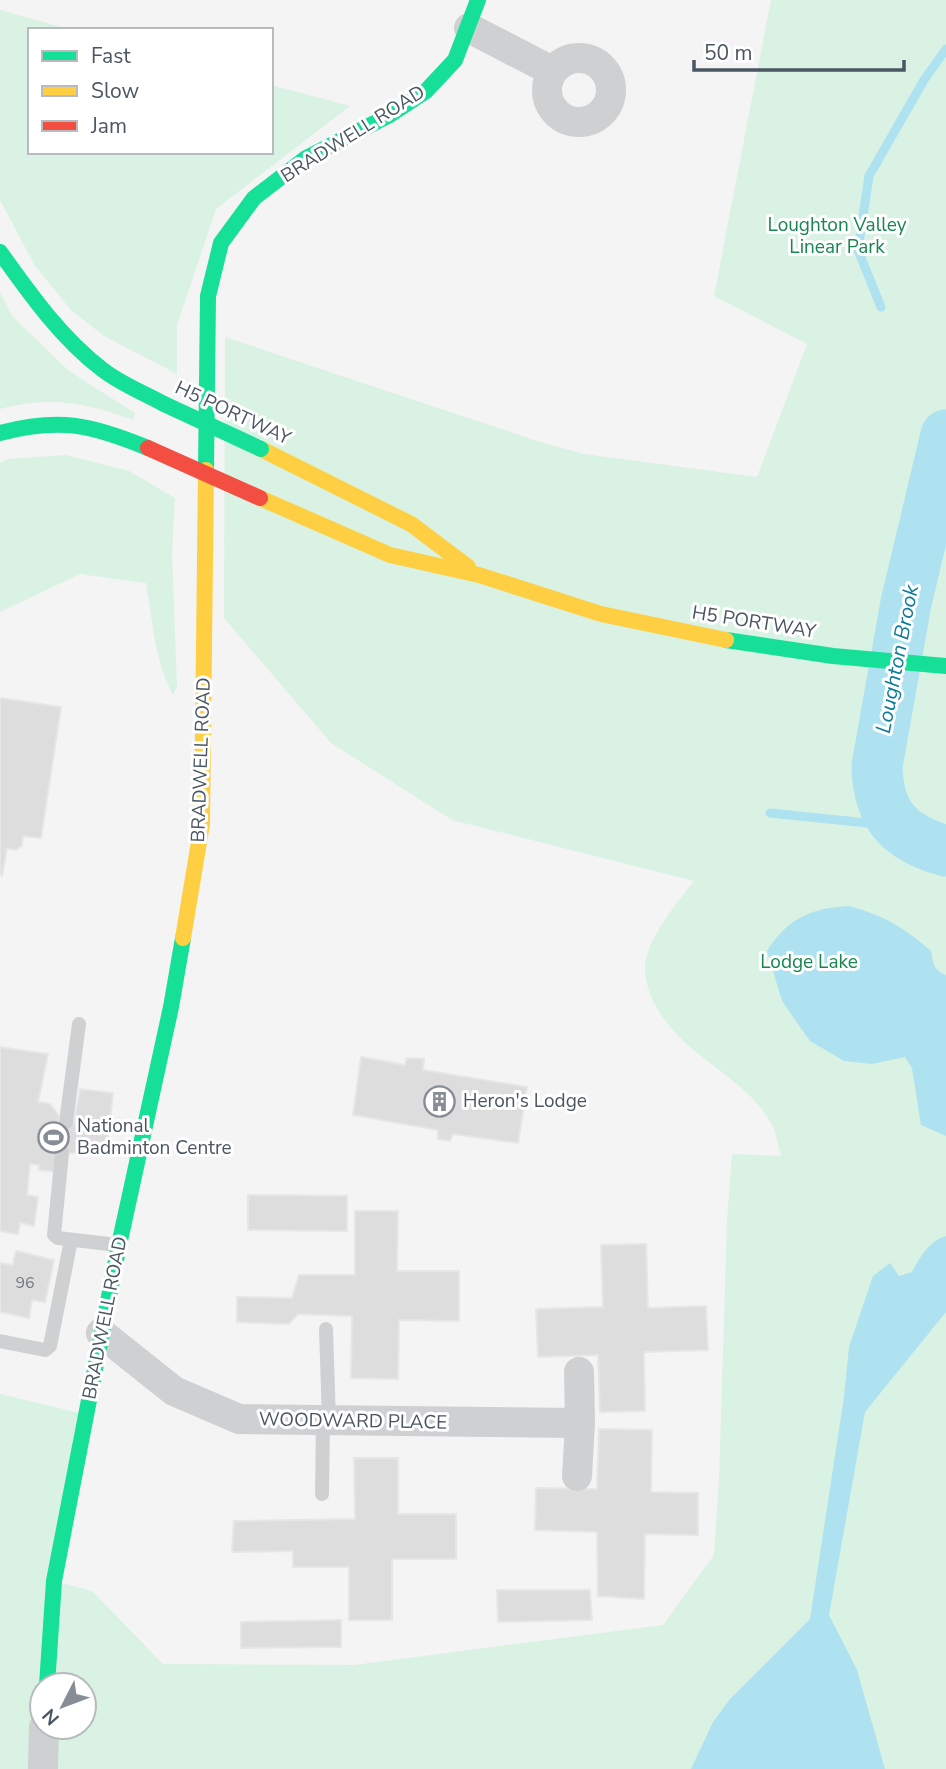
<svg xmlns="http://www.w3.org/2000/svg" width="946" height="1769" font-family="'Nunito Sans',sans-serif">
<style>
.green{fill:#d9f2e3;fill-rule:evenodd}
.water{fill:#aee2f0}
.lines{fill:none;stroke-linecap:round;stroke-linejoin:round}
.stream{stroke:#aee2f0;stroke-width:9}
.river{stroke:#aee2f0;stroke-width:51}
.building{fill:#ddddde;stroke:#e5e6e7;stroke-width:2}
.lane{stroke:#ced0d2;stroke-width:14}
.street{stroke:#ced0d2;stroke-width:30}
.fast{stroke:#16e098;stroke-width:16}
.slow{stroke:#ffcf43;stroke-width:16}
.fast-bridge{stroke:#16e098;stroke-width:16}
.jam-bridge{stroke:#f24e42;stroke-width:16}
.labels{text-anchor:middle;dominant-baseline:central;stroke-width:6;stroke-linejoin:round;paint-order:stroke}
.number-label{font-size:16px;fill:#707881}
.street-label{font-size:19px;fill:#4a5661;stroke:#fff}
.park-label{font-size:19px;fill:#17864f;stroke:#fff}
.poi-label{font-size:19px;fill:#4a5661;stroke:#fff;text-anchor:start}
.water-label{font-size:21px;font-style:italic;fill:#0c7c9b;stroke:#fff}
</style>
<rect width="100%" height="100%" fill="#f4f4f4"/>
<!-- green -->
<path class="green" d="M 771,0 L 946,0 L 946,661 L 903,651 L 905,609 L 894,656 L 946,664 L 946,1769 L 0,1769 L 0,1394 L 88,1415 L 54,1581 L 92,1591 L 163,1664 L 354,1665 L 663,1625 L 714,1555 L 719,1480 L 727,1220 L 732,1154 L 781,1156 C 778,1145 776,1130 770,1121 C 752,1091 723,1074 696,1052 C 672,1033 645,1001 645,968 C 645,941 678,901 694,881 L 452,820 L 331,743 L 224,618 L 225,337 L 540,442 L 584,454 L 757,477 L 807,344 L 714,296 ZM 42,1685 L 84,1685 L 84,1727 L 42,1727 Z
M 0,10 L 73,30 L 30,30 L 30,152 L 271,152 L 271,85 L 350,106 L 216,209 L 177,325 L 177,374 L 104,336 L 71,310 L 35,266 L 0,200 Z
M 0,292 L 13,317 L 69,371 L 135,413 L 133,420 C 84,402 51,396 0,409 Z
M 66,455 L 129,471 L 175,498 L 172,553 L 177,687 L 173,695 C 154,659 153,622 146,583 L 80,574 L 0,612 L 0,463 L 8,459 Z"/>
<!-- water -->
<path class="water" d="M 849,906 C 885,916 903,927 931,951 C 933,963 934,971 946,975 L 946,1136 L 921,1125 L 912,1068 L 905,1057 L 872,1064 L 844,1061 L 810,1041 L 782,1001 L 767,951 C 788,918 811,908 849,906 Z
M 946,1236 L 946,1312 L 865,1412 L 829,1615 L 857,1670 L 885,1769 L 691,1769 L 713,1722 L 730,1699 L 810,1619 L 844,1397 L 849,1347 L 873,1276 L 890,1263 L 899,1276 L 912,1272 C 920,1257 929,1241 946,1236 Z"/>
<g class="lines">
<!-- stream -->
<path class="stream" d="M 881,307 L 858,250 L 869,176 L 924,80 L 946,49
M 770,813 L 896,826
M 938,849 L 946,857"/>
<!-- river -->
<path class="river" d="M 946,435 L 906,603 L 877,766 C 878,816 900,838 946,851"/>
</g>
<!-- building -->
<path class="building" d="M 0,698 L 61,707 L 41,838 L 23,836 L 22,846 L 15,850 L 7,848 L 2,876 L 0,875 Z
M 0,1047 L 48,1054 L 38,1102 L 50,1104 L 59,1116 L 58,1121 L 74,1122 L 80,1089 L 113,1093 L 106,1156 L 59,1152 L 57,1172 L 39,1170 L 39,1165 L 30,1164 L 27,1195 L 38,1197 L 34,1226 L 20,1223 L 18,1234 L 0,1231 Z
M 361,1057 L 405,1065 L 407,1058 L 424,1059 L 423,1070 L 527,1087 L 518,1143 L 453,1134 L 450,1141 L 438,1139 L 438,1130 L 353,1115 Z
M 248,1195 L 347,1196 L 347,1231 L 248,1230 Z
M 355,1211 L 398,1211 L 397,1271 L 459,1271 L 459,1321 L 399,1320 L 398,1379 L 351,1378 L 352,1316 L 298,1314 L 289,1324 L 237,1322 L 237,1297 L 292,1298 L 299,1275 L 355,1275 Z
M 646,1244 L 648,1308 L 706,1306 L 708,1350 L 644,1352 L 645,1411 L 600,1412 L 598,1355 L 538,1357 L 536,1309 L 603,1307 L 601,1245 Z
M 16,1251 L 54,1260 L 45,1302 L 32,1300 L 29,1318 L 0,1312 L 0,1263 L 13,1265 Z
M 599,1429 L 652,1430 L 651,1492 L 698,1493 L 698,1535 L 645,1534 L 644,1599 L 598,1596 L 597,1532 L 535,1530 L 536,1488 L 597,1489 Z
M 354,1458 L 398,1458 L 398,1514 L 456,1514 L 456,1559 L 392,1559 L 392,1620 L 349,1620 L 349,1567 L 293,1567 L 293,1551 L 232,1552 L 234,1521 L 355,1519 Z
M 497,1590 L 590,1590 L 592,1620 L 498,1622 Z
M 341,1620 L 341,1647 L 241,1648 L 241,1622 Z"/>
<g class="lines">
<!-- lane -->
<path class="lane" d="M 66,1122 L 79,1024
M 62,1153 L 54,1235 L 58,1238 L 117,1245
M 326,1329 L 329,1420
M 0,1341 L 45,1350 L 50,1346 L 71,1240
M 322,1494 L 323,1420"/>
<!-- street -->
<path class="street" d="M 469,28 L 552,71
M547 90a32 32 0 1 1 64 0a32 32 0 1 1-64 0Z
M 101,1333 L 174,1391 L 239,1419 L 580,1423 L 579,1372
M 577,1476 L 580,1423
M 43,1769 L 44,1727"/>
<!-- fast -->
<path class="fast" d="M 0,252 C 30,294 61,338 103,370 C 121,384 144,393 164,404
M 0,433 C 60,417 92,425 148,448
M 206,470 L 208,296 L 221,243 L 254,198 L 306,158 L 388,116 L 426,91 L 455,60 L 478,0
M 726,640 L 833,656 L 946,666
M 47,1685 L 54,1581 L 119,1245 L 171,1007 L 183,938"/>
<!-- slow -->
<path class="slow" d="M 261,449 L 411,524 L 468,567
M 260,498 L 390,555 L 479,575 L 601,614 L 726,640
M 183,938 L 202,824 L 206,470"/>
<!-- fast-bridge -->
<path class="fast-bridge" d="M 164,404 L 261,449"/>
<!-- jam-bridge -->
<path class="jam-bridge" d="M 148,448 L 260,498"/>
</g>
<!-- icons -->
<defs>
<symbol id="building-ring" viewBox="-11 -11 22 22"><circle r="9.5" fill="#fff" stroke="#868d94" stroke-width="1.5"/><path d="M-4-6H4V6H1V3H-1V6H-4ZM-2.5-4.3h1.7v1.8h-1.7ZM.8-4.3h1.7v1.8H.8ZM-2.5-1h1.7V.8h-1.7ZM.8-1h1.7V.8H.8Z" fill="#868d94"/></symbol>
<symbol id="stadium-ring" viewBox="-11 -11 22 22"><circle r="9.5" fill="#fff" stroke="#868d94" stroke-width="1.5"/><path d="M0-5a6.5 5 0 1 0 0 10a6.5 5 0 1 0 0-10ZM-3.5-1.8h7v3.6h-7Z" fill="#868d94"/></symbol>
</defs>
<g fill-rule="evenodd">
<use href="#building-ring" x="422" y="1084" width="35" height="35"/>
<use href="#stadium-ring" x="36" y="1120" width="35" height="35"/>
</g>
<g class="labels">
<!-- number labels -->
<g class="number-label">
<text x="25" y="1283">96</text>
</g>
<!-- street labels -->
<g class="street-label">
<text transform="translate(353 134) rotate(-32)">BRADWELL ROAD</text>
<text transform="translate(233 413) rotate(25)">H5 PORTWAY</text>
<text transform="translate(754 622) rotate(9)">H5 PORTWAY</text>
<text transform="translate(201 760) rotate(-88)">BRADWELL ROAD</text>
<text transform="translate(105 1318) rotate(-79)">BRADWELL ROAD</text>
<text transform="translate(353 1421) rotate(1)">WOODWARD PLACE</text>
</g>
<!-- park labels -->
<g class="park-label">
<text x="837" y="225">Loughton Valley<tspan x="837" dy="22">Linear Park</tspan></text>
<text x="809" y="962">Lodge Lake</text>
</g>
<!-- poi labels -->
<g class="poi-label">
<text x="463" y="1101">Heron's Lodge</text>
<text x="77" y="1126">National<tspan x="77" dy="22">Badminton Centre</tspan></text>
</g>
<!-- water labels -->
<g class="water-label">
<text transform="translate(897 659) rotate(-79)">Loughton Brook</text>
</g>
</g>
<!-- legend -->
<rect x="28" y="28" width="245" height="126" fill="#ffffff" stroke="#b7bbc0" stroke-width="2"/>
<rect x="42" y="51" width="35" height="10" fill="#16e098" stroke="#b7bbc0" stroke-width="2"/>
<text x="91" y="63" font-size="21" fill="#4a5661">Fast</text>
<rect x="42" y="86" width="35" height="10" fill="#ffcf43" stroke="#b7bbc0" stroke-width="2"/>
<text x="91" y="98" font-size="21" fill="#4a5661">Slow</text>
<rect x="42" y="121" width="35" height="10" fill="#f24e42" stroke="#b7bbc0" stroke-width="2"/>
<text x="91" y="133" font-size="21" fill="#4a5661">Jam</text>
<!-- north arrow -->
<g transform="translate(63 1706) rotate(228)"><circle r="33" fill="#ffffff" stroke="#b7bbc0" stroke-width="2"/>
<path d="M0-5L12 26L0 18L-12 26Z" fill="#868d94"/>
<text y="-10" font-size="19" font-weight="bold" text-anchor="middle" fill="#4a5661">N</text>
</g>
<!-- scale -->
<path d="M694 60v10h210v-10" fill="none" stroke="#4a5661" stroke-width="3.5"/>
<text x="704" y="60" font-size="21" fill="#4a5661" stroke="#ffffff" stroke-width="5" paint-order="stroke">50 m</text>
</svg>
